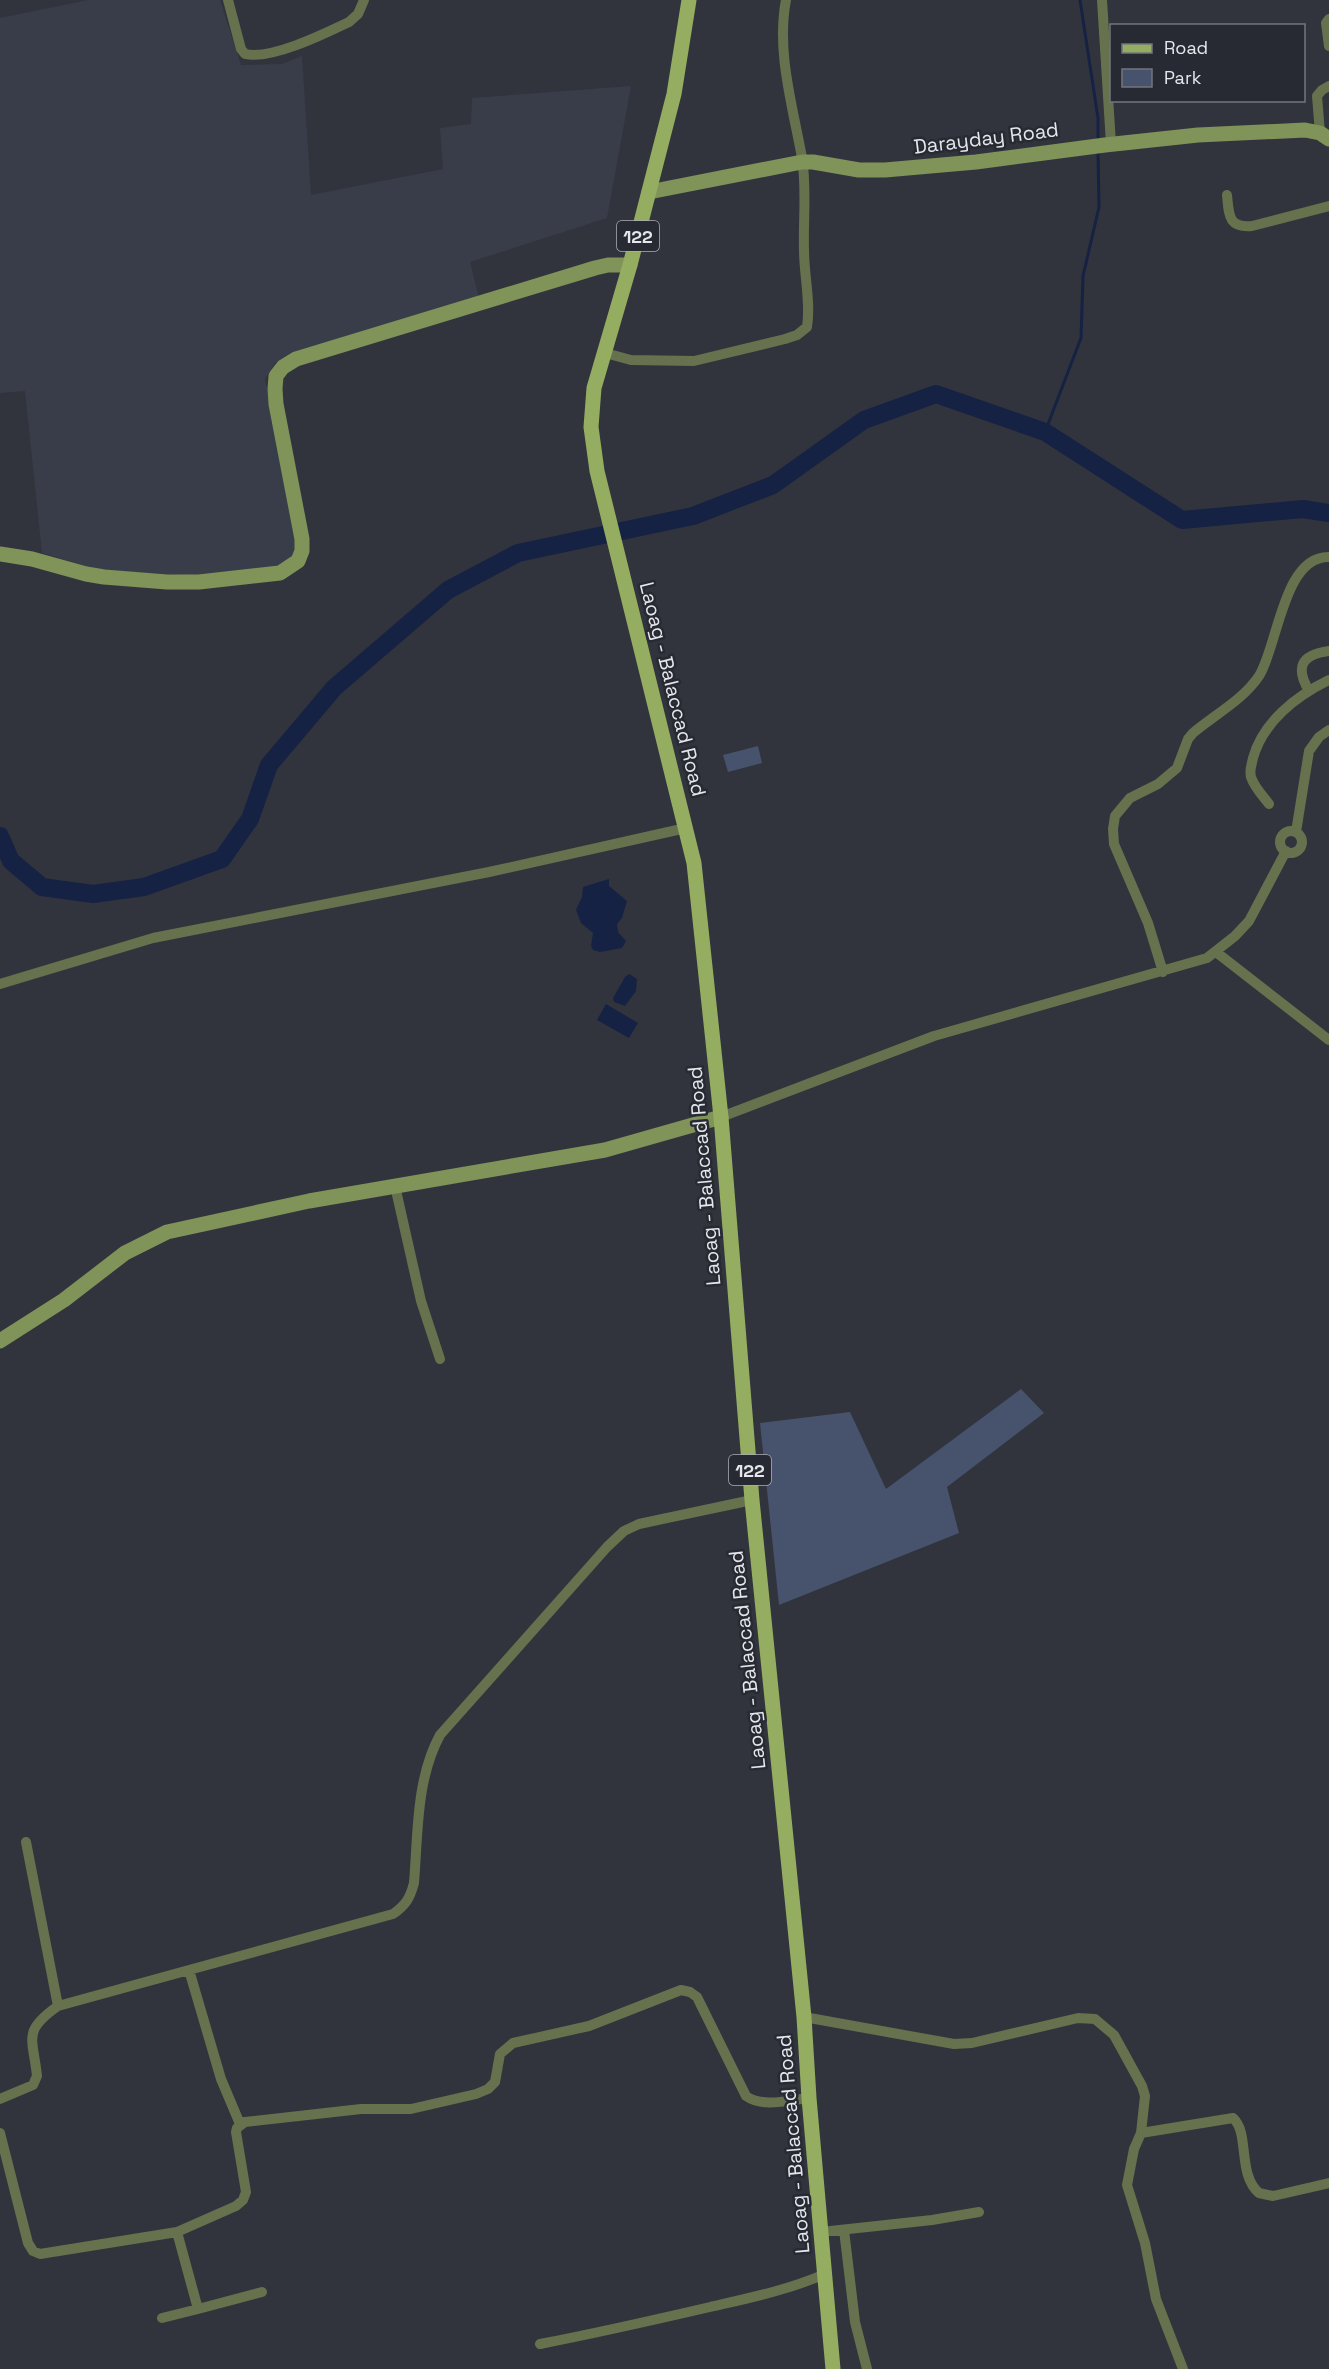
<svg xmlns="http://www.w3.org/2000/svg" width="1329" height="2369" font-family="'Space Grotesk',sans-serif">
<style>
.built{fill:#393d4a}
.green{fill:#47526d}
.water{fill:#162244}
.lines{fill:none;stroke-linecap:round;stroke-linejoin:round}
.stream{stroke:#162244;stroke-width:3}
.river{stroke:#162244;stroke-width:18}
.street{stroke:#65724d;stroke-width:10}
.secondary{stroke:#809358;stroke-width:15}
.primary{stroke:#95ad60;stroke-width:15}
.labels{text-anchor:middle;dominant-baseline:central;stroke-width:5;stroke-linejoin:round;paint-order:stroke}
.shield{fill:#272a32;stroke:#acaeb4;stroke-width:1.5}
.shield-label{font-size:18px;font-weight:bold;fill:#e5e7ec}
.street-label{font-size:20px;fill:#e5e7ec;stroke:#272a32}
</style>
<rect width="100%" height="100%" fill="#31343c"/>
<!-- built -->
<path class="built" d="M 88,0 L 220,0 L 241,65 L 282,64 L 302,56 L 311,195 L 443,169 L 440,128 L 471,124 L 472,98 L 631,86 L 607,218 L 470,262 L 479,298 L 292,352 L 276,362 L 265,379 L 298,543 L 294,556 L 279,567 L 203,576 L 102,571 L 42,553 L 25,391 L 0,393 L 0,18 Z"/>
<!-- green -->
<path class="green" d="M 758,746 L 762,763 L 728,772 L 723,755 Z
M 1021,1389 L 1044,1413 L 947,1487 L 959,1533 L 779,1605 L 760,1423 L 850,1412 L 886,1489 Z"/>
<!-- water -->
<path class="water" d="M 609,879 L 609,886 L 627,901 L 622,918 L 617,924 L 618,932 L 626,941 L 622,948 L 600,952 L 593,950 L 591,946 L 593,933 L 581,923 L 576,910 L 582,897 L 583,887 Z
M 629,974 L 637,979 L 636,991 L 625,1006 L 614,1002 L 613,998 L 625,977 Z
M 606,1004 L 638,1023 L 629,1038 L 597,1020 Z"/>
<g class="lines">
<!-- stream -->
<path class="stream" d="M 1080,0 L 1098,118 L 1098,141
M 1045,432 L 1081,338 L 1083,276 L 1099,207 L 1098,151"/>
<!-- river -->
<path class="river" d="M 0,836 L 11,861 L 42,887 L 93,894 L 144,887 L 222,859 L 250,819 L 269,765 L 334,688 L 448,590 L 518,553 L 693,516 L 773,485 L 864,420 L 936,394 L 1045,432 L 1182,520 L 1303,509 L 1329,513"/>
<!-- street -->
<path class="street" d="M 228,0 L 241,49 L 245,54 C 271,60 324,34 349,22 L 358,14 L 364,0
M 1102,0 L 1111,144
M 1329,19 L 1326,23 L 1329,46
M 1320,133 L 1317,96 L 1322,90 L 1329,86
M 1227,195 C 1229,215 1228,228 1252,226 L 1329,206
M 605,353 L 631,360 L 694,361 L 785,339 L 797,335 L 807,327 C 811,302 804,276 804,250 C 803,220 807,188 802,158 C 793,107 776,52 786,0
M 1309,691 C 1295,667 1301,655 1329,651
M 1269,804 C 1263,796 1254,787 1251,777 C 1249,770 1252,764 1253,758 C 1263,722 1296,696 1329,680
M1280 842a11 11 0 1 1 22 0a11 11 0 1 1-22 0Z
M 1296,832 L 1309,751 L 1319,737 L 1329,730
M 1216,952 L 1329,1040
M 1163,972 L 1148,923 L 1114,844 L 1113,829 L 1115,816 L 1130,798 L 1158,784 L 1177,768 L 1188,739 L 1193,733 C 1214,715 1243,700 1259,676 C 1278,646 1283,556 1329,557
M 0,984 L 153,938 L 489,872 L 686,828
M 721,1117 L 934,1036 L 1207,958 L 1235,936 L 1249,921 L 1286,851
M 395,1186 L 421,1301 L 440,1359
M 26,1842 L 58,2006
M 189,1970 L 221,2079 L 240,2124
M 804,2017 L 954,2044 L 972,2043 L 1078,2018 L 1095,2019 L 1114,2035 L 1142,2086 L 1145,2096 L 1141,2133 L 1134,2149 L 1127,2185 L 1145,2243 L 1156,2299 L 1183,2369
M 0,2099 L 33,2085 L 37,2076 C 33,2038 22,2031 58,2006 L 393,1914 C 406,1905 410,1898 414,1883 C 418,1834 416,1779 440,1735 L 607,1547 L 624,1531 L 639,1524 L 752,1500
M 0,2133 L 28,2243 L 33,2251 L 40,2254 L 177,2232 L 236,2206 L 243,2200 L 246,2192 L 236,2132 L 237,2128 L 245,2122 L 361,2109 L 411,2109 L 476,2094 L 488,2089 L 495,2082 L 500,2054 L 513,2043 L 589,2026 L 681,1990 L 690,1992 L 697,1997 L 746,2096 C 763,2108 789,2100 809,2098
M 1141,2133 L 1233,2118 C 1250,2133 1237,2174 1259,2193 L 1273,2196 L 1329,2183
M 844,2230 L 855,2322 L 867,2369
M 821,2232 L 932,2220 L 979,2212
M 198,2309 L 262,2292
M 162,2318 L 198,2309 L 177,2232
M 540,2344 C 597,2333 654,2320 710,2307 C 749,2298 788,2290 825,2274"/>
<!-- secondary -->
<path class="secondary" d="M 649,192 L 802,162 L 813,162 L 859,170 L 885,170 L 976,162 L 1105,145 L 1198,135 L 1305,130 L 1320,133 L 1329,139
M 0,554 L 32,559 L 86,574 L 104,577 L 167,582 L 199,582 L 280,573 L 298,561 L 302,551 L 302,539 L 276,404 L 275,389 L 276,376 L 283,367 L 296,359 L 595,268 L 608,265 L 630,265
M 0,1341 L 64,1300 L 125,1253 L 167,1232 L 309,1201 L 605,1150 L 721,1117"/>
<!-- primary -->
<path class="primary" d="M 689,0 L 674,94 L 630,265 L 594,388 L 591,427 L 597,471 L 694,863 L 721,1117 L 752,1500 L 804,2017 L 809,2098 L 833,2369"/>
</g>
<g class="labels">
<!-- shield labels -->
<g class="shield">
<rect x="617" y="221" width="42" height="30" rx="4.5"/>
<rect x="729" y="1455" width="42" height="30" rx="4.5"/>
</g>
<g class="shield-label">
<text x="638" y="236">122</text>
<text x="750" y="1470">122</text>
</g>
<!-- street labels -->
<g class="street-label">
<text transform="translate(986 138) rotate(-7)">Darayday Road</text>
<text transform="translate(673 689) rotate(76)">Laoag - Balaccad Road</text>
<text transform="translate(704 1176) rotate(-95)">Laoag - Balaccad Road</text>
<text transform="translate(747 1660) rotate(-96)">Laoag - Balaccad Road</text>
<text transform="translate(793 2144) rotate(-95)">Laoag - Balaccad Road</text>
</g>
</g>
<!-- legend -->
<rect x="1110" y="24" width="195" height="78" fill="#272a32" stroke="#73767c" stroke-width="1.5"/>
<rect x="1122" y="44" width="30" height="9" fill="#95ad60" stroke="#73767c" stroke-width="1.5"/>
<text x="1164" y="54" font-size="18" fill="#e5e7ec">Road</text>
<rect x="1122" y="69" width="30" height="18" fill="#47526d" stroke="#73767c" stroke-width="1.5"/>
<text x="1164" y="84" font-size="18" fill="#e5e7ec">Park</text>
</svg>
